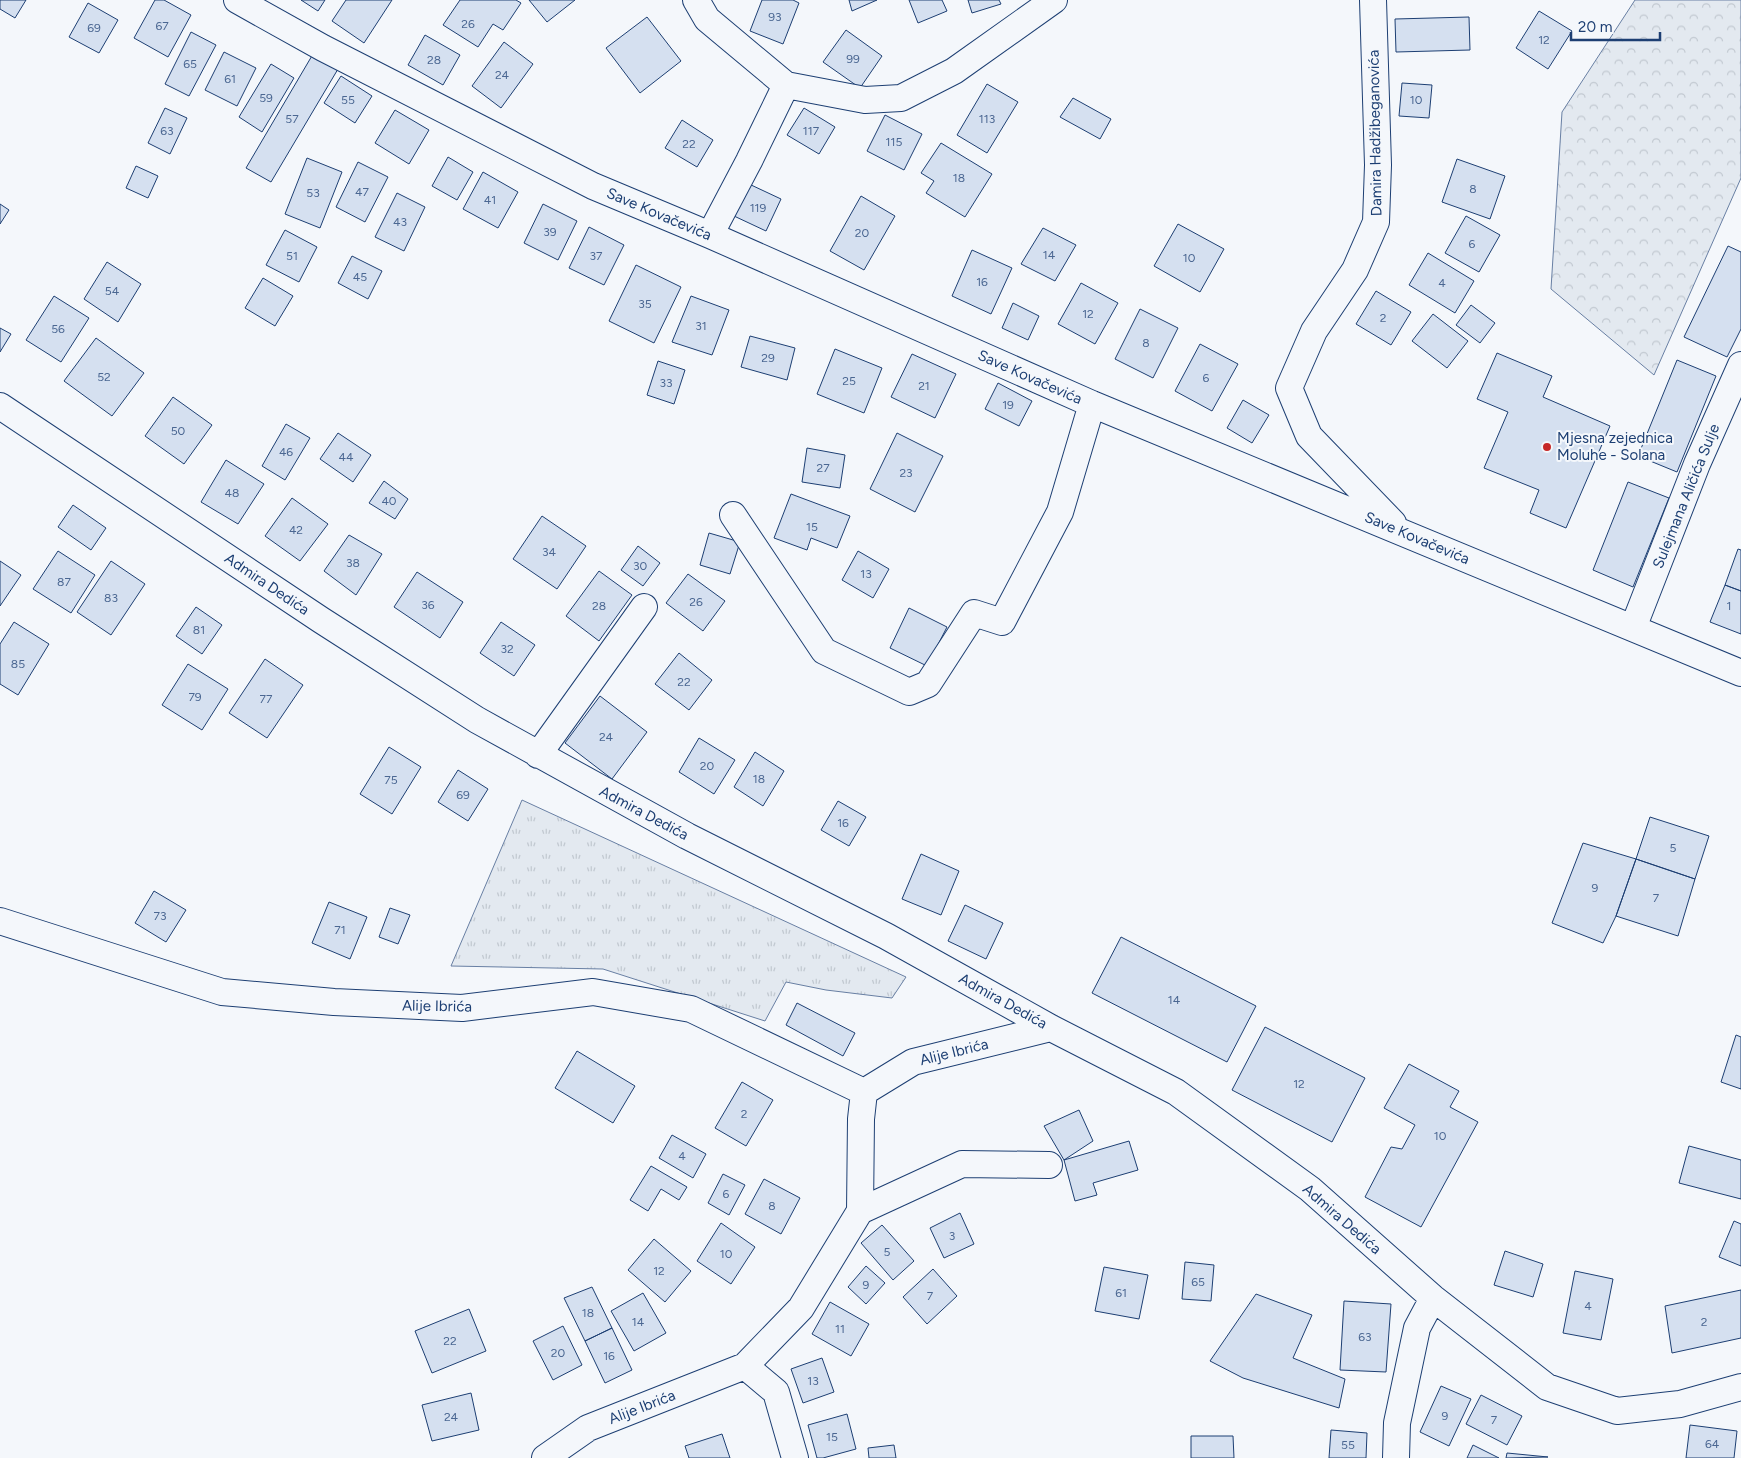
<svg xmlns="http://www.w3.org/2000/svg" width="1741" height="1458" font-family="Figtree,sans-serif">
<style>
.grass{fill:url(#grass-tufts);stroke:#687fa3}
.forest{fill:url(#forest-crowns);stroke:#687fa3}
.building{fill:#d5e0f0;stroke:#1d3f73}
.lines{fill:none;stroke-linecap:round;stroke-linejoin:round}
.minor-casing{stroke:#1d3f73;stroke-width:28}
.minor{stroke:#f4f7fb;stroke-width:26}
.poi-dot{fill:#c62828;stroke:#f4f7fb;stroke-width:2}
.labels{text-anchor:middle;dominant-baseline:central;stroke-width:4;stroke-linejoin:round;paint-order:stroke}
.number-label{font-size:12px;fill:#4b6792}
.street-label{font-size:15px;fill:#1d3f73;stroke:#f4f7fb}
.poi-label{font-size:15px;fill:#1d3f73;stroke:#f4f7fb;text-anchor:start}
</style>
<defs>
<pattern id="grass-tufts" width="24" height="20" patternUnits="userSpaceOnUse" patternTransform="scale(1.25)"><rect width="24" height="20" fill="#e3e9f0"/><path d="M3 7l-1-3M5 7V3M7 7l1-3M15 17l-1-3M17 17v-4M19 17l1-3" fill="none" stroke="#c2c9d1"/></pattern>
<pattern id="forest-crowns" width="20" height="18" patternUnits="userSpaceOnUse" patternTransform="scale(1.25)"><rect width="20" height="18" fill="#e3e9f0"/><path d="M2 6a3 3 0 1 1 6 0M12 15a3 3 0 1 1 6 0" fill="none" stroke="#c2c9d1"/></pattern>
</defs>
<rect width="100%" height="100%" fill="#f4f7fb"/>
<!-- grass -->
<path class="grass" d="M 522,800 L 906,977 L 892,998 L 826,990 L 786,982 L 765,1021 L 603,969 L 451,966 Z"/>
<!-- forest -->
<path class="forest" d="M 1635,0 L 1741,0 L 1741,178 L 1654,375 L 1551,289 L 1562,112 Z"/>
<!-- building -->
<path class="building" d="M 0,0 L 26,0 L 15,18 L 0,9 Z
M 155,0 L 164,0 L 191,15 L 168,57 L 134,38 Z
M 301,0 L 325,0 L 318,11 Z
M 346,0 L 392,0 L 364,43 L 332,21 Z
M 460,0 L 516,0 L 521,3 L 503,30 L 493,24 L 478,47 L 443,25 Z
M 529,0 L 575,0 L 547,22 Z
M 762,0 L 793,0 L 799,3 L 783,44 L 750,31 Z
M 849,0 L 877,0 L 852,11 Z
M 909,0 L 942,0 L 947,11 L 918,23 Z
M 968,0 L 999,0 L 1001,4 L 972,13 Z
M 88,3 L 118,20 L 99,53 L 69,37 Z
M 1539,11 L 1572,31 L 1548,69 L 1516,48 Z
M 647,17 L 681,61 L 640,93 L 606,48 Z
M 1469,17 L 1470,50 L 1396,52 L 1395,19 Z
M 846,30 L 882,56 L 860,88 L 823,62 Z
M 191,32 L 216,45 L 189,96 L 165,84 Z
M 425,35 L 460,55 L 443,85 L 408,65 Z
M 504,42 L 533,64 L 501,108 L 472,86 Z
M 224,52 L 256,68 L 237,106 L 205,90 Z
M 313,54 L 338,69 L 271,182 L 246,168 Z
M 271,64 L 294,78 L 262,132 L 239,117 Z
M 341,76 L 372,96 L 355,123 L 324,103 Z
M 1402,83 L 1432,85 L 1429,118 L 1399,116 Z
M 987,84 L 1018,102 L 987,153 L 957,135 Z
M 1073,98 L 1111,119 L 1100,139 L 1060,117 Z
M 165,108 L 187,118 L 170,154 L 148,143 Z
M 804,108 L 835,127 L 819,154 L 787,135 Z
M 395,110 L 429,130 L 409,164 L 375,143 Z
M 885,115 L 922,134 L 904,170 L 867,151 Z
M 682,120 L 713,140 L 697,167 L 665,148 Z
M 941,143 L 992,174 L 965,217 L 926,193 L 934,181 L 921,173 Z
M 448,157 L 473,172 L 457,200 L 432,186 Z
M 307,158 L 342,172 L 320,228 L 285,214 Z
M 1457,159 L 1505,176 L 1490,219 L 1442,202 Z
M 358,162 L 388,177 L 365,222 L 336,207 Z
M 136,166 L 158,176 L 148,198 L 126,188 Z
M 483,172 L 518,192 L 498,228 L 463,209 Z
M 749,184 L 781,199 L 766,231 L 734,216 Z
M 397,193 L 425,207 L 404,251 L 375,237 Z
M 861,196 L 895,216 L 864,270 L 830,251 Z
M 0,204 L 9,210 L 0,224 Z
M 543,204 L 577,221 L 558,260 L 524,243 Z
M 1466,216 L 1500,235 L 1479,272 L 1445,253 Z
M 1178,224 L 1224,249 L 1200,292 L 1154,266 Z
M 589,227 L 624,245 L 604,285 L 569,268 Z
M 1043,228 L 1076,245 L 1055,281 L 1021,264 Z
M 285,230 L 317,247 L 299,282 L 266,265 Z
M 1728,246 L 1741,252 L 1741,329 L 1727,357 L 1684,337 Z
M 972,250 L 1012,268 L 991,314 L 952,296 Z
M 1428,253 L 1474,281 L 1455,313 L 1409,285 Z
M 352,256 L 382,271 L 368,299 L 338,283 Z
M 107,262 L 141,284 L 118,322 L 84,299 Z
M 636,265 L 681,287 L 654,343 L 609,321 Z
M 263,278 L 293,296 L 275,326 L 245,308 Z
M 1081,283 L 1118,303 L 1095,344 L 1058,324 Z
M 1376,291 L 1411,312 L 1391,345 L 1356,324 Z
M 54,296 L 89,318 L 61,362 L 26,340 Z
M 691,296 L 729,310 L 712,355 L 672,342 Z
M 1013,303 L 1039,316 L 1028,340 L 1002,328 Z
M 1471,305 L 1495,323 L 1480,343 L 1456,325 Z
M 1140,309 L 1178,328 L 1153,378 L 1115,359 Z
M 1433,314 L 1468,341 L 1447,368 L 1412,341 Z
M 0,328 L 11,334 L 0,352 Z
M 750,336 L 795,348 L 787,380 L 741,367 Z
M 96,338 L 144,373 L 112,416 L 64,381 Z
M 1200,344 L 1238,364 L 1212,411 L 1175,391 Z
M 835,349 L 882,368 L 864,413 L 817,394 Z
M 1497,353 L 1552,376 L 1543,397 L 1610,426 L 1566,528 L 1530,513 L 1539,490 L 1484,468 L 1508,412 L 1477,399 Z
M 912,354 L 956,374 L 935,418 L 891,397 Z
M 1677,360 L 1716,376 L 1677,472 L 1638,456 Z
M 658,361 L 685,370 L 674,404 L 647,395 Z
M 998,383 L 1032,401 L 1019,426 L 985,409 Z
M 173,397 L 212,425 L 184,464 L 145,436 Z
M 1243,400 L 1269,415 L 1252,443 L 1227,428 Z
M 286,424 L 310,438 L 285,480 L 262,466 Z
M 338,433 L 371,455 L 353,482 L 320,459 Z
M 897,433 L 943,456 L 915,512 L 870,489 Z
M 807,448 L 845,455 L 840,488 L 802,482 Z
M 226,460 L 264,484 L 238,524 L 201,502 Z
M 384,481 L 408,499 L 395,519 L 369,503 Z
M 1628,482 L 1669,498 L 1633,587 L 1593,570 Z
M 791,494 L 850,516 L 837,548 L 811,538 L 807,550 L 774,538 Z
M 292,498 L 328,524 L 300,561 L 265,536 Z
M 73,505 L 106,528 L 91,550 L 58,527 Z
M 542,516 L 586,546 L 557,589 L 513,559 Z
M 709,533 L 740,542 L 730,574 L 700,565 Z
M 349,535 L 382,554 L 356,595 L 324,571 Z
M 638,546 L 660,563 L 643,586 L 621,570 Z
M 1738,549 L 1741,550 L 1741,591 L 1725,585 Z
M 58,551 L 95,575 L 71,613 L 33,589 Z
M 858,551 L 889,569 L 873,598 L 842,580 Z
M 0,561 L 21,575 L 0,606 Z
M 111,561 L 145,584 L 111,635 L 77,612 Z
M 599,571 L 632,595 L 599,641 L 566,616 Z
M 417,572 L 463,602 L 440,638 L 394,607 Z
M 688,574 L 725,601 L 703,631 L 666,603 Z
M 1725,585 L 1741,591 L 1741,634 L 1710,622 Z
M 196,607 L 222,625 L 202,654 L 176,636 Z
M 909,608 L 947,627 L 927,666 L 890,648 Z
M 14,622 L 49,644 L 18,695 L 0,684 L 0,644 Z
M 501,622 L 535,645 L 514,676 L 480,653 Z
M 679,653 L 712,680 L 689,710 L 655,684 Z
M 265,659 L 303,685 L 267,738 L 229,713 Z
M 188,664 L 228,689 L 202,730 L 162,705 Z
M 600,696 L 647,732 L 612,779 L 565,743 Z
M 699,738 L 735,760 L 714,794 L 679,772 Z
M 389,747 L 421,767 L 392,814 L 360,794 Z
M 755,752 L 784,771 L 763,806 L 734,787 Z
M 458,770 L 488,789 L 468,821 L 438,802 Z
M 838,801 L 866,817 L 849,846 L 821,830 Z
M 1650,817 L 1709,836 L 1695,879 L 1636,859 Z
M 1583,843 L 1636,859 L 1616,916 L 1603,943 L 1552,923 Z
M 921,854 L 959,871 L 941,915 L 902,899 Z
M 1636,859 L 1695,879 L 1678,936 L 1616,916 Z
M 154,891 L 186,910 L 166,942 L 135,923 Z
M 329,902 L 367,917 L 350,959 L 312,943 Z
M 965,905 L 1003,923 L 986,959 L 948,941 Z
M 390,908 L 410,915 L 398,944 L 379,937 Z
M 1121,937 L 1256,1006 L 1227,1062 L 1092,993 Z
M 797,1003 L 855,1033 L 843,1056 L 786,1025 Z
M 1265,1027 L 1365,1078 L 1332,1142 L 1232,1090 Z
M 1736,1035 L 1741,1037 L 1741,1089 L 1721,1082 Z
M 577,1051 L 635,1086 L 613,1123 L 555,1088 Z
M 1409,1064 L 1459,1091 L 1450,1107 L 1478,1122 L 1421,1227 L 1365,1197 L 1391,1147 L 1402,1149 L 1415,1125 L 1384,1108 Z
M 742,1082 L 773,1100 L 746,1146 L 715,1128 Z
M 1079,1110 L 1093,1141 L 1064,1160 L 1044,1126 Z
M 672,1135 L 706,1154 L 693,1178 L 659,1158 Z
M 1129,1141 L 1138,1170 L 1093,1183 L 1097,1195 L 1075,1201 L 1064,1160 Z
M 1689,1146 L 1741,1160 L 1741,1199 L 1679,1183 Z
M 651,1166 L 687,1187 L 679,1200 L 661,1189 L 648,1211 L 630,1200 Z
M 723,1174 L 745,1185 L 729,1215 L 708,1203 Z
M 764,1179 L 800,1198 L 781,1234 L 745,1214 Z
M 960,1213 L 974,1244 L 944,1258 L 930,1228 Z
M 1734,1221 L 1741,1224 L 1741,1266 L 1719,1257 Z
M 721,1223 L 755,1247 L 731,1284 L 697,1261 Z
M 882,1225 L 914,1261 L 893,1280 L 861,1243 Z
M 654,1239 L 691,1271 L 665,1302 L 628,1270 Z
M 1505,1251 L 1543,1264 L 1533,1297 L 1494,1285 Z
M 1185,1262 L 1214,1265 L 1211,1301 L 1182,1299 Z
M 866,1266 L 885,1283 L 866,1304 L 848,1287 Z
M 1104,1267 L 1148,1275 L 1139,1319 L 1095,1311 Z
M 933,1269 L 957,1296 L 927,1324 L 903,1297 Z
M 1575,1271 L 1613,1279 L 1601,1340 L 1563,1333 Z
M 592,1287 L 612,1328 L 585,1341 L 564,1298 Z
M 1741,1290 L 1741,1338 L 1672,1353 L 1665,1306 Z
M 643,1293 L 666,1333 L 634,1351 L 611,1311 Z
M 1256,1294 L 1312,1315 L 1293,1358 L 1345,1379 L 1339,1408 L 1243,1378 L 1210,1361 Z
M 1344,1301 L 1391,1304 L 1386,1372 L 1340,1370 Z
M 830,1302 L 869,1324 L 851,1356 L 812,1334 Z
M 469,1309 L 486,1351 L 432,1373 L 415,1331 Z
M 563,1326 L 582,1365 L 553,1380 L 533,1341 Z
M 612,1328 L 632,1370 L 605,1383 L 585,1341 Z
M 822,1358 L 834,1392 L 803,1403 L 791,1369 Z
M 1441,1386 L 1471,1399 L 1449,1446 L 1420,1432 Z
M 471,1393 L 479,1430 L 432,1441 L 422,1405 Z
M 1481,1395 L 1522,1416 L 1507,1445 L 1466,1424 Z
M 847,1414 L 856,1449 L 823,1458 L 817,1458 L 808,1425 Z
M 1690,1425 L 1737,1431 L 1734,1458 L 1686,1458 Z
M 1331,1430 L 1367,1433 L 1366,1458 L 1329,1458 Z
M 722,1434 L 730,1458 L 689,1458 L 685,1446 Z
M 1191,1436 L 1233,1436 L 1234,1458 L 1191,1458 Z
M 894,1445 L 896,1458 L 869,1458 L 868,1448 Z
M 1473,1445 L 1499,1458 L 1467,1458 Z
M 1507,1453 L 1548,1457 L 1506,1458 Z"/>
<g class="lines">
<defs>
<path id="minor" d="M 237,0 L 323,48 L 593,186 L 710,235 L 1092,404 L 1741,673
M 696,0 L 707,19 L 786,85 L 749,161 L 710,235
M 1373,0 L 1378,165 L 1376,222 L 1355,270 L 1314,331 L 1289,388 L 1309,436 L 1393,523
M 786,85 L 865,100 L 901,98 L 954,71 L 1054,0
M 0,406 L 321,620 L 477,720 L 687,836 L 886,936 L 1051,1028 L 1176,1092 L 1310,1189 L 1433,1298 L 1547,1387 L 1617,1411 L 1680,1404 L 1741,1387
M 733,515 L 824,651 L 909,692 L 928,684 L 974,613 L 1002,622 L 1060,512 L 1092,404
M 1633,628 L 1697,464 L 1741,365
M 538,755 L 644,607
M 0,921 L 222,992 L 334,1002 L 462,1008 L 593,992 L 691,1009 L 864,1092
M 860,1211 L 962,1164 L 1049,1165
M 745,1366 L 776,1392 L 795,1458
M 545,1458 L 588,1428 L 745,1366 L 801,1308 L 860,1211 L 861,1119 L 864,1092 L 913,1062 L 1051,1028
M 1396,1458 L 1397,1423 L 1417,1328 L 1433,1298"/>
</defs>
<!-- minor casing -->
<use href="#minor" class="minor-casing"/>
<!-- minor -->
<use href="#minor" class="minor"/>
</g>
<!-- markers -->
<circle class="poi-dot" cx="1547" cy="447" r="5"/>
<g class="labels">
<!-- number labels -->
<g class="number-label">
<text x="775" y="17">93</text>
<text x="468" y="24">26</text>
<text x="162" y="26">67</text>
<text x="94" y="28">69</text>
<text x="1544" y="40">12</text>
<text x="853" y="59">99</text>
<text x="434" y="60">28</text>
<text x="190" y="64">65</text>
<text x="502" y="75">24</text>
<text x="230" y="79">61</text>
<text x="266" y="98">59</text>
<text x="348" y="100">55</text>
<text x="1416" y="100">10</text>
<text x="292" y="119">57</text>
<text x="987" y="119">113</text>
<text x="167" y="131">63</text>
<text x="811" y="131">117</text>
<text x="894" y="142">115</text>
<text x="689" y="144">22</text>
<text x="959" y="178">18</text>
<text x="1473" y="189">8</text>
<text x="362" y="192">47</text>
<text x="313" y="193">53</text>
<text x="490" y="200">41</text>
<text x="758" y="208">119</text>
<text x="400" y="222">43</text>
<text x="550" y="232">39</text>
<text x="862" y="233">20</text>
<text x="1472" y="244">6</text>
<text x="1049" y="255">14</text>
<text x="292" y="256">51</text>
<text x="596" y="256">37</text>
<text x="1189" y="258">10</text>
<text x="360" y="277">45</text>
<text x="982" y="282">16</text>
<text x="1442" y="283">4</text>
<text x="112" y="291">54</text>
<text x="645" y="304">35</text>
<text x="1088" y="314">12</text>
<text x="1383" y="318">2</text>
<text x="701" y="326">31</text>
<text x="58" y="329">56</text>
<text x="1146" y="343">8</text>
<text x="768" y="358">29</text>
<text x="104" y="377">52</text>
<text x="1206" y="378">6</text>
<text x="849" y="381">25</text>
<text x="666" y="383">33</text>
<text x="924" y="386">21</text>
<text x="1008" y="405">19</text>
<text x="178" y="431">50</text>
<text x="286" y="452">46</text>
<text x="346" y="457">44</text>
<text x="823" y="468">27</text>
<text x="906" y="473">23</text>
<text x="232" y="493">48</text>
<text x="389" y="501">40</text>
<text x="812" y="527">15</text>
<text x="296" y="530">42</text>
<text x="549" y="552">34</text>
<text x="353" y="563">38</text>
<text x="640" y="566">30</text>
<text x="866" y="574">13</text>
<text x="64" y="582">87</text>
<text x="111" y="598">83</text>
<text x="696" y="602">26</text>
<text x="428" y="605">36</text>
<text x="599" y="606">28</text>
<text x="1729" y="606">1</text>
<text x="199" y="630">81</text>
<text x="507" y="649">32</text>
<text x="18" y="664">85</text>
<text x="684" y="682">22</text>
<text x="195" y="697">79</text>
<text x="266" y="699">77</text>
<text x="606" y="737">24</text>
<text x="707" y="766">20</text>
<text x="759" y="779">18</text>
<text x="391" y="780">75</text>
<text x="463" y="795">69</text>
<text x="843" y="823">16</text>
<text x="1673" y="848">5</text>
<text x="1595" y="888">9</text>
<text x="1656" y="898">7</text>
<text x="160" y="916">73</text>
<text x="340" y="930">71</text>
<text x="1174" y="1000">14</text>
<text x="1299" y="1084">12</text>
<text x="744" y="1114">2</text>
<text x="1440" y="1136">10</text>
<text x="682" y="1156">4</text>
<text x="726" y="1194">6</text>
<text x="772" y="1206">8</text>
<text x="952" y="1236">3</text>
<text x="887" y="1252">5</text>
<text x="726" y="1254">10</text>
<text x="659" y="1271">12</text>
<text x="1198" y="1282">65</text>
<text x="866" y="1285">9</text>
<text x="1121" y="1293">61</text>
<text x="930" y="1296">7</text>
<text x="1588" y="1306">4</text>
<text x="588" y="1313">18</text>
<text x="638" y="1322">14</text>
<text x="1704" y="1322">2</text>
<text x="840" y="1329">11</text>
<text x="1365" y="1337">63</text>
<text x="450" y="1341">22</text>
<text x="558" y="1353">20</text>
<text x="609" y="1356">16</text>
<text x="813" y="1381">13</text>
<text x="1445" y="1416">9</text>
<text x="451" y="1417">24</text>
<text x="1494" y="1420">7</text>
<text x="832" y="1437">15</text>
<text x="1712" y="1444">64</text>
<text x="1348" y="1445">55</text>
</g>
<!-- street labels -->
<g class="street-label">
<text transform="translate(1375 133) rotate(-91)">Damira Hadžibeganovića</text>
<text transform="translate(659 214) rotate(23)">Save Kovačevića</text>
<text transform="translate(1030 377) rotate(24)">Save Kovačevića</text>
<text transform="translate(1686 496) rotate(-68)">Sulejmana Aličića Sulje</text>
<text transform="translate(1417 538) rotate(23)">Save Kovačevića</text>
<text transform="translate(267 584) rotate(34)">Admira Dedića</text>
<text transform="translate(644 813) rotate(28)">Admira Dedića</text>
<text transform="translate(1003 1001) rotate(29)">Admira Dedića</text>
<text transform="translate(437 1006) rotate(1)">Alije Ibrića</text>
<text transform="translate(954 1052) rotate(-14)">Alije Ibrića</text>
<text transform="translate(1342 1219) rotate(41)">Admira Dedića</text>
<text transform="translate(642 1407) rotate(-21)">Alije Ibrića</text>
</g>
<!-- poi labels -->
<g class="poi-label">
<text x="1557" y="438">Mjesna zejednica<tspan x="1557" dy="17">Moluhe - Solana</tspan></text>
</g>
</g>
<!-- scale -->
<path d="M1571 32v8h89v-8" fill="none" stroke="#1d3f73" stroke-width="2.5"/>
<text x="1578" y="32" font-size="15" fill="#1d3f73" stroke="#f4f7fb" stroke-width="4" paint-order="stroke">20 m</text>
</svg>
